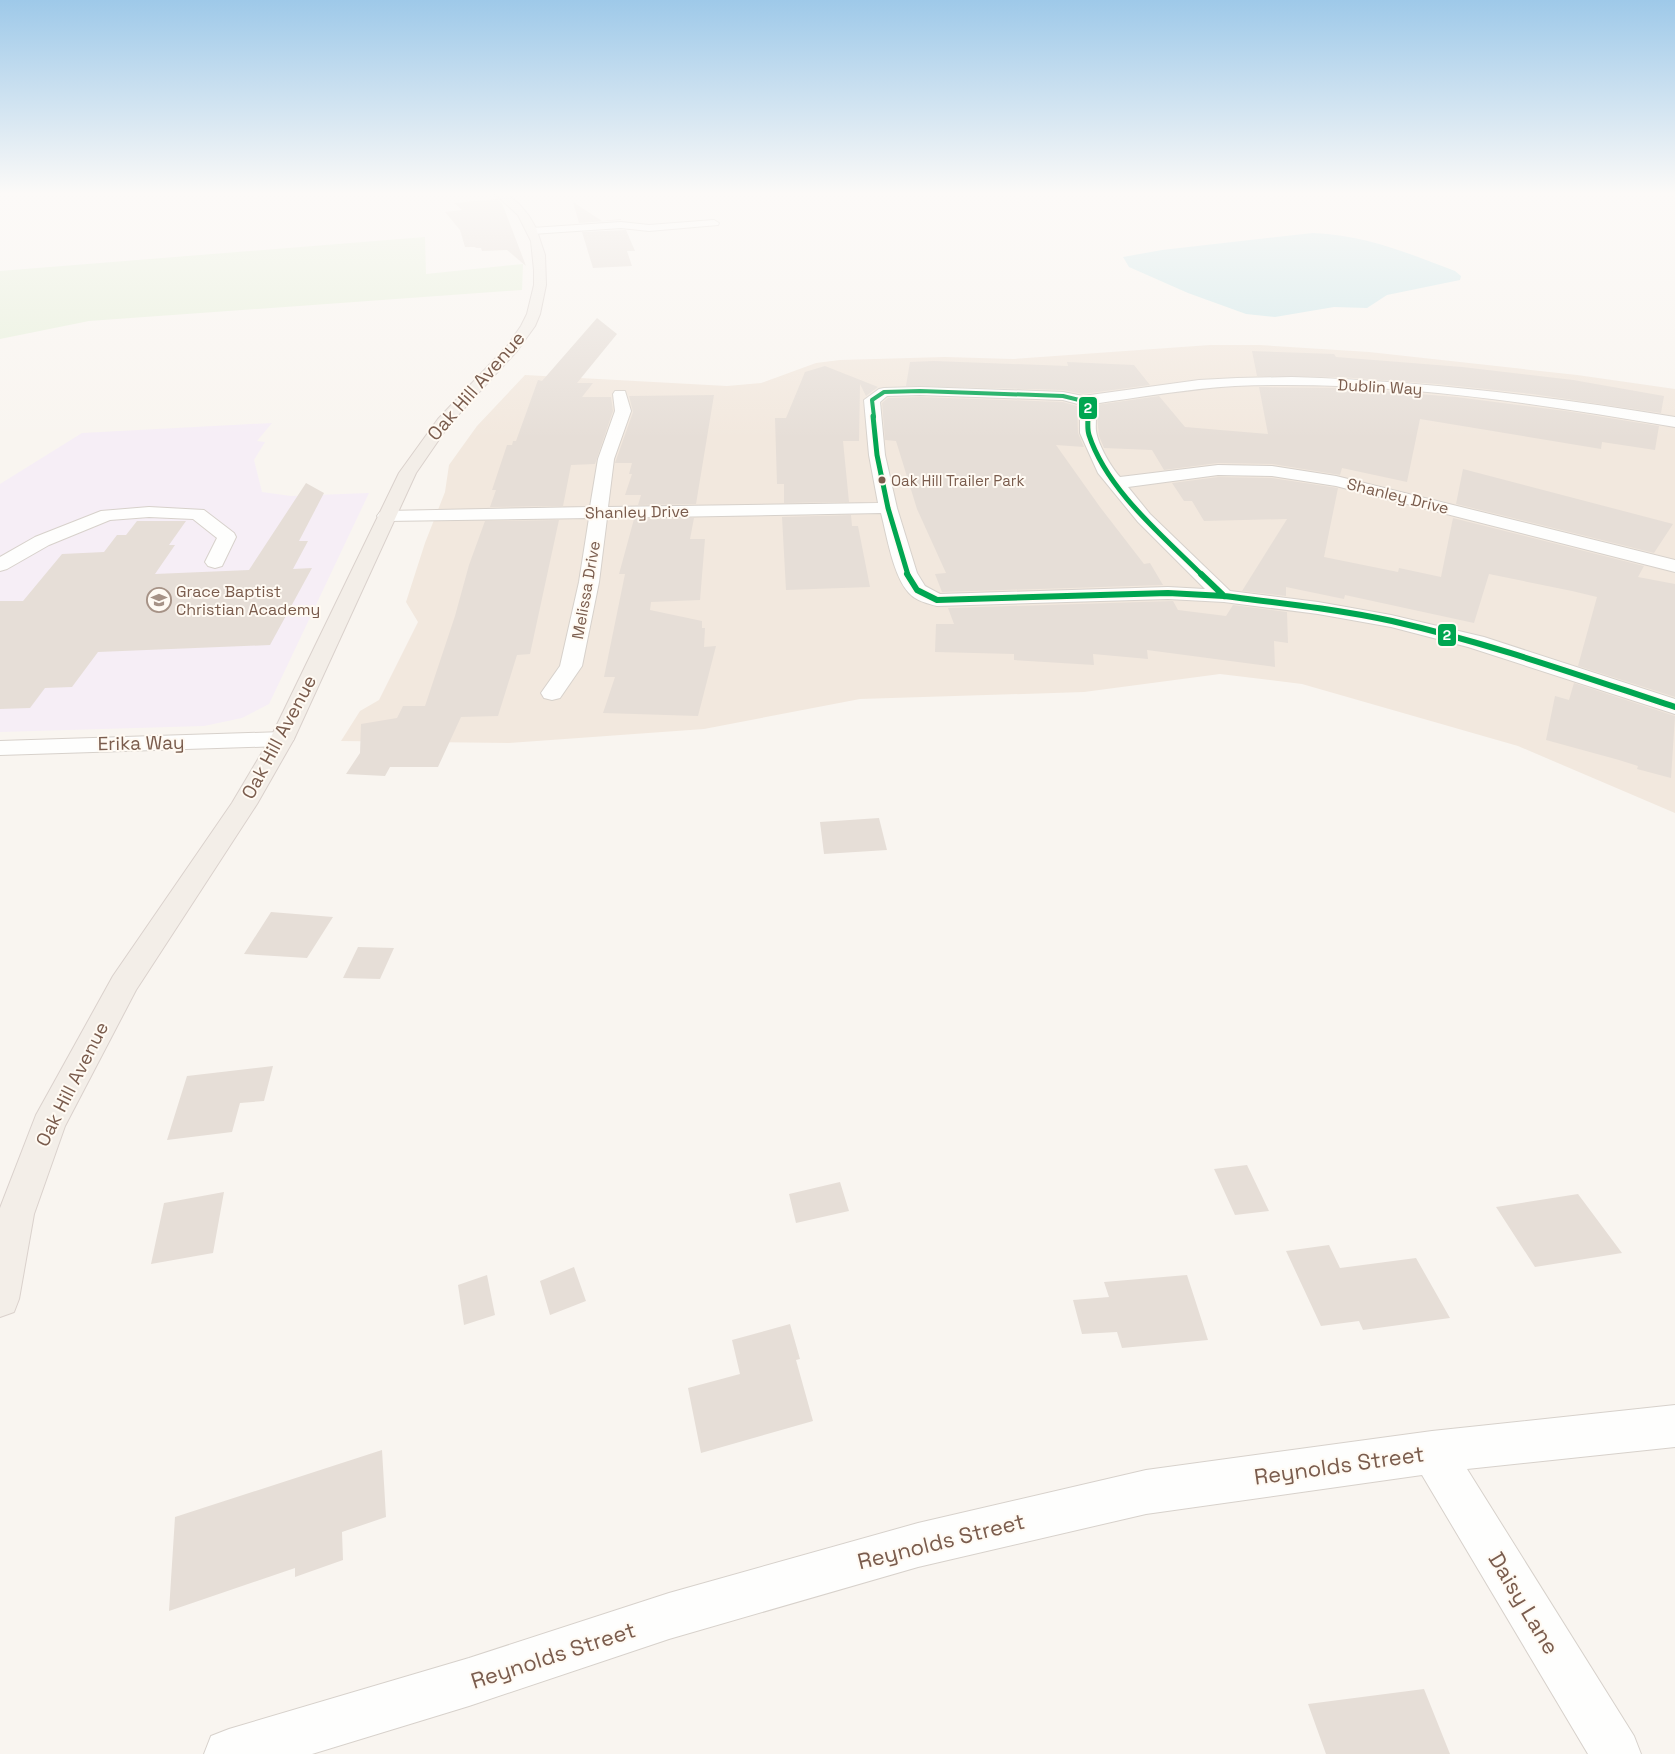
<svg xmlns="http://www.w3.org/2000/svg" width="1675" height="1754" font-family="'Space Grotesk',sans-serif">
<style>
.residential{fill:#f2e8de}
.education{fill:#f6eef6}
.green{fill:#e7f0db}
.water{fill:#d0e8ea}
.building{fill:#e6ded7}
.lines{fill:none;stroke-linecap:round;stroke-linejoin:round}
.minor-casing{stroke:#d7d1cb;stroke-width:2}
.major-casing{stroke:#dad1cc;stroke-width:2}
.minor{fill:#fefefd;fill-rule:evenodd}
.major{fill:#f3eee8;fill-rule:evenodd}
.bus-1-far2-casing{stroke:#fffaf3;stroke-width:5.5}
.bus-1-far1-casing{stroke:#fffaf3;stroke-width:8}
.bus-1-casing{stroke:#fffaf3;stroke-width:9}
.bus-1-far2{stroke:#00a651;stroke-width:4}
.bus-1-far1{stroke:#00a651;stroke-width:5}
.bus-1{stroke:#00a651;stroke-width:6}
.bus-dot{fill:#7a5c4d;stroke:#fffaf3;stroke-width:2}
.labels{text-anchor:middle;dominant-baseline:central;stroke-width:4;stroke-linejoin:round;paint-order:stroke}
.far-bus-label{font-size:15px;fill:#7a5c4d;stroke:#fffaf3;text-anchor:start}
.far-street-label{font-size:16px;fill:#7a5c4d;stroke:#fffaf3}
.far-poi-label{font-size:16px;fill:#7a5c4d;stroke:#fffaf3;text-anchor:start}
.street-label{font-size:19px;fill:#7a5c4d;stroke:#fffaf3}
.near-street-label{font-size:22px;fill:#7a5c4d;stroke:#fffaf3}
.line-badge{stroke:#fffaf3;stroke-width:2}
.badge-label{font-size:14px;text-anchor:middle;font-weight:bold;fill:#fff}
</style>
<rect width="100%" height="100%" fill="#f9f5f0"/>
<!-- residential -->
<path class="residential" d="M 1210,345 L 1260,345 L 1369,352 L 1577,375 L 1675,389 L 1675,813 L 1518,746 L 1302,684 L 1220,674 L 1084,692 L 860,699 L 704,729 L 509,743 L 341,741 L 360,711 L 379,700 L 418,622 L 406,602 L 425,543 L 445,492 L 449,465 L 477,426 L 525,375 L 727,386 L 761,383 L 816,363 L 840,360 L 945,357 L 1013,359 Z"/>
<!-- education -->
<path class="education" d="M 272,423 L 257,441 L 265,442 L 254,460 L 262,492 L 291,496 L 369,493 L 269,704 L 242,718 L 204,726 L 0,732 L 0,484 L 82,433 Z"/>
<!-- green -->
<path class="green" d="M 425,237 L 426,274 L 523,264 L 522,290 L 89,321 L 0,339 L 0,271 Z"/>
<!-- water -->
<path class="water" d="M 1313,233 C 1368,236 1405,252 1455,271 L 1461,276 L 1460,280 L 1387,295 L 1367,308 L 1334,307 L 1275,317 L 1246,314 L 1188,293 L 1129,267 L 1123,257 L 1162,250 Z"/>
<!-- building -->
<path class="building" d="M 497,199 L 502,203 L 526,266 L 507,250 L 482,251 L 481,248 L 476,248 L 475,247 L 465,247 L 460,230 L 445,212 L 462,210 L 454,203 Z
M 573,202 L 602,221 L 621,219 L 621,220 L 579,223 Z
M 626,230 L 635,251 L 627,251 L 632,266 L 593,268 L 582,232 Z
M 597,318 L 617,334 L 577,383 L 593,383 L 582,397 L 611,397 L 613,411 L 595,464 L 571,465 L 563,506 L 490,507 L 496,490 L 492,490 L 507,445 L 512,445 L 513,441 L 516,441 L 538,380 L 542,381 Z
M 1252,351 L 1334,354 L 1336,357 L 1462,367 L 1573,380 L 1664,396 L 1661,413 L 1532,394 L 1437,384 L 1340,377 L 1257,376 Z
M 934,361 L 1068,366 L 1067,362 L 1134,365 L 1150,385 L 1083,394 L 1063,390 L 906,386 L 910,362 Z
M 825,366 L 878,387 L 866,396 L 860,384 L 859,441 L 843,441 L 849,502 L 784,503 L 784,484 L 777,484 L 775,418 L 786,418 L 805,372 Z
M 1259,387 L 1345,388 L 1456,397 L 1566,411 L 1659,426 L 1655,450 L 1602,442 L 1601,449 L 1420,419 L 1407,482 L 1342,468 L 1340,475 L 1272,464 L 1218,463 L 1164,470 L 1152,450 L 1104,448 L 1099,436 L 1096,405 L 1159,396 L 1185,427 L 1268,434 Z
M 714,395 L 696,504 L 638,505 L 641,495 L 625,495 L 632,474 L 629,474 L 632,463 L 615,463 L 633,412 L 629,396 Z
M 920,397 L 1063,402 L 1077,406 L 1078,433 L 1084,447 L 1056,445 L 1100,507 L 1144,564 L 1150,563 L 1163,585 L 942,592 L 935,574 L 946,573 L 917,509 L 896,441 L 885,440 L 882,403 L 888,398 Z
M 1463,469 L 1673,524 L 1654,553 L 1456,504 Z
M 1218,477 L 1272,478 L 1338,488 L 1324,557 L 1398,572 L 1399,568 L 1441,577 L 1453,518 L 1644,566 L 1638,577 L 1675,584 L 1675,697 L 1578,666 L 1597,597 L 1572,591 L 1489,574 L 1474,623 L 1345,595 L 1344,599 L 1286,587 L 1286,596 L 1242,591 L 1287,519 L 1204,521 L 1192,501 L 1184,501 L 1172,483 Z
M 306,483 L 324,493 L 299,541 L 308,541 L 293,569 L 312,568 L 270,645 L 98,652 L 72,687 L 45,688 L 30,708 L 0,709 L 0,601 L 23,601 L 62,554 L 104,552 L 117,535 L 126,535 L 137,521 L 186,521 L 169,545 L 175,545 L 155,574 L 249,570 Z
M 851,515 L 852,526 L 858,526 L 870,587 L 786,590 L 782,517 Z
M 694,518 L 690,539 L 705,539 L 700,600 L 651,602 L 650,610 L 702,621 L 702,628 L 705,628 L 704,647 L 716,646 L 698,716 L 603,713 L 615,677 L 604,677 L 625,574 L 619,574 L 634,519 Z
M 559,520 L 530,654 L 517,655 L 498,716 L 461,717 L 438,767 L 390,767 L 385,776 L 346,774 L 360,753 L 361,724 L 397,718 L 403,706 L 425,706 L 455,616 L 469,565 L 485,521 Z
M 1173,601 L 1178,610 L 1226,616 L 1233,605 L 1287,612 L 1288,643 L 1274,641 L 1275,667 L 1147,650 L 1148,659 L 1093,654 L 1094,665 L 1014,660 L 1014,654 L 935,652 L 936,624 L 954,624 L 948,608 Z
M 1574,683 L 1675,716 L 1671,778 L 1637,769 L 1638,766 L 1619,760 L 1546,740 L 1555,696 L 1569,700 Z
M 879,818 L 887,850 L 824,854 L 820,822 Z
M 271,912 L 333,917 L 307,958 L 244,954 Z
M 358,947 L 394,948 L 380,979 L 343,978 Z
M 273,1066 L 264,1101 L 240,1103 L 232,1132 L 167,1140 L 187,1076 Z
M 1247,1165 L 1269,1211 L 1235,1215 L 1214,1169 Z
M 840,1182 L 849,1211 L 796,1223 L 789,1194 Z
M 224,1192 L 213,1253 L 151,1264 L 164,1203 Z
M 1578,1194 L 1622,1253 L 1535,1267 L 1496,1207 Z
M 1329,1245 L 1340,1268 L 1416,1258 L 1450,1318 L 1363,1330 L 1359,1321 L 1321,1326 L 1286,1251 Z
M 574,1267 L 586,1301 L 550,1315 L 540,1281 Z
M 487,1275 L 495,1315 L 464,1325 L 458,1285 Z
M 1187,1275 L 1208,1340 L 1122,1348 L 1117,1332 L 1082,1334 L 1073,1300 L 1109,1297 L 1104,1282 Z
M 790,1324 L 800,1359 L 796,1360 L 813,1421 L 701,1453 L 688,1388 L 740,1374 L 732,1340 Z
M 382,1450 L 386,1517 L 342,1532 L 343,1560 L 295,1577 L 295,1568 L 169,1611 L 175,1517 Z
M 1424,1689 L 1450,1754 L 1326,1754 L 1308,1704 Z"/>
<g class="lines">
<defs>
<path id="minor" d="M 714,220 L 719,223 L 718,225 L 649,231 L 621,228 L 532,234 L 527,231 L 532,228 L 621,222 L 649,225 Z
M 1292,377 C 1421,381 1548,396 1675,417 L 1675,427 C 1531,402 1382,380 1235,386 C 1187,389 1140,397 1093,404 C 1098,412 1095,422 1096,431 C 1098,445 1111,467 1120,477 L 1218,465 L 1272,466 L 1336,476 L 1675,560 L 1675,572 L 1336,486 L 1272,476 L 1218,475 L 1128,487 L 1150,514 L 1230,591 L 1318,602 L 1391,615 L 1484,637 L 1675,699 L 1675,714 L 1468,647 L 1391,627 L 1318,614 L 1224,602 L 1168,599 L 937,606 C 928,604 915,600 909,593 C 893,576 887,536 881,513 L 607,518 L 599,582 L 582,666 L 560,698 L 552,700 L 544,698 L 541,693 L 560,666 L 579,582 L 589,518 L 386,521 L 380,520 L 377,516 L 380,512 L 386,511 L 590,507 L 598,459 L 615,411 L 613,394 L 615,391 L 625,391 L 631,411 L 614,459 L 608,507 L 878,503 L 869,455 L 864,400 L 879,389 L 884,388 L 920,387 L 1063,392 L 1083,396 L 1199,380 L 1237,378 ZM 920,395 L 1063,400 L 1078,404 L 1080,408 L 1080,433 L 1098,473 L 1138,522 L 1205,589 L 1168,587 L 940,594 L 925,586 L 917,573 L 897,508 L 885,455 L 880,402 L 887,396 Z
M 149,507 L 204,510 L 234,533 L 236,537 L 222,566 L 215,568 L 208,566 L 205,562 L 217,538 L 193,519 L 149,517 L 110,520 L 49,545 L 7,569 L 0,571 L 0,557 L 35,537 L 101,511 Z
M 282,732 L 290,734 L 294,739 L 290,744 L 282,746 L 0,755 L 0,741 Z
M 1675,1405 L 1675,1447 L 1467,1469 L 1634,1736 L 1641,1754 L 1588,1754 L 1422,1475 L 1146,1514 L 918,1567 L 669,1639 L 469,1706 L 312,1754 L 204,1754 L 211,1736 L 229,1729 L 469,1658 L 669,1593 L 918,1523 L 1146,1470 L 1432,1431 Z"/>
<path id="major" d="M 494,193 L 505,193 L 519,204 L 529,216 L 536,228 L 545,255 L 546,285 L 540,314 L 535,326 L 517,351 L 449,425 L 416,473 L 294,739 L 257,804 L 136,990 L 65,1126 L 34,1214 L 19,1299 L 14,1312 L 0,1317 L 0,1208 L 36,1115 L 113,976 L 232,803 L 270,739 L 399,473 L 438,419 L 508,345 L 521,326 L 527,314 L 534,285 L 534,270 L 531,241 L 518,215 Z"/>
</defs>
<!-- minor casing -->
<use href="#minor" class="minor-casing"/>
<!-- major casing -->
<use href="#major" class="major-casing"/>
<!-- minor -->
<use href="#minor" class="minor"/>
<!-- major -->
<use href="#major" class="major"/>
<defs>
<path id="bus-1-far2" d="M 874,417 L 872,400 L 884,392 L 920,391 L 1063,396 L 1083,401 L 1088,408 L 1088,417"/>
<path id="bus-1-far1" d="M 873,416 L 877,455 L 888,508 L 908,575
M 1088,416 C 1088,422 1087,429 1089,435 C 1107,490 1162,535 1202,575"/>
<path id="bus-1" d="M 907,574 L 917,590 L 937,600 L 1168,593 L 1224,596
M 1201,574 L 1224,596
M 1224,596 C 1280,603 1337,609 1392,621 C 1489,643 1581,676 1675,707"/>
</defs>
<!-- bus-1-far2 casing -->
<use href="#bus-1-far2" class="bus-1-far2-casing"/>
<!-- bus-1-far1 casing -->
<use href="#bus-1-far1" class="bus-1-far1-casing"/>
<!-- bus-1 casing -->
<use href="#bus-1" class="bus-1-casing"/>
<!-- bus-1-far2 -->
<use href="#bus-1-far2" class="bus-1-far2"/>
<!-- bus-1-far1 -->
<use href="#bus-1-far1" class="bus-1-far1"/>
<!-- bus-1 -->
<use href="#bus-1" class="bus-1"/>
</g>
<!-- sky -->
<linearGradient id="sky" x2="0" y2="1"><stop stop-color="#9ec9e9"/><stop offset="0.44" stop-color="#fcfaf8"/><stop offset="1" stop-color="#fcfaf8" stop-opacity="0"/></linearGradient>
<rect width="1675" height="439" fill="url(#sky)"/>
<!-- icons -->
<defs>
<symbol id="school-ring" viewBox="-11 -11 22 22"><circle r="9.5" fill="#fffaf3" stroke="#a69286" stroke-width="1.5"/><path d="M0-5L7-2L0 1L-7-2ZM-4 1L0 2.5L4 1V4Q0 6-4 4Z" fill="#a69286"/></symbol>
</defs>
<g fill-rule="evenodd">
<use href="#school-ring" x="145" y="586" width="28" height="28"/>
</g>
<!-- markers -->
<circle class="bus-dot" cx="882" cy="480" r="4.5"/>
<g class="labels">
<!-- far-bus labels -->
<g class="far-bus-label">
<text x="891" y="480">Oak Hill Trailer Park</text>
</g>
<!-- far-street labels -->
<g class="far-street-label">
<text transform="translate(1380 387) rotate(3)">Dublin Way</text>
<text transform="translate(1398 496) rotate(14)">Shanley Drive</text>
<text transform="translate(637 512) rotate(-1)">Shanley Drive</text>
<text transform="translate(586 590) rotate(-80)">Melissa Drive</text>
</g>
<!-- far-poi labels -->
<g class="far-poi-label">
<text x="176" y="591">Grace Baptist<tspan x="176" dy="18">Christian Academy</tspan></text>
</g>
<!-- street labels -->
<g class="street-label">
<text transform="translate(476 386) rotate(-49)">Oak Hill Avenue</text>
<text transform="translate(279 737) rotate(-62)">Oak Hill Avenue</text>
<text transform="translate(141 743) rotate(-1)">Erika Way</text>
<text transform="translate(72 1084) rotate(-63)">Oak Hill Avenue</text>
</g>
<!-- near-street labels -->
<g class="near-street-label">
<text transform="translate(1339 1465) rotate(-8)">Reynolds Street</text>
<text transform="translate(941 1541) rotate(-14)">Reynolds Street</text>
<text transform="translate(1524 1603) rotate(59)">Daisy Lane</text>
<text transform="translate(553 1655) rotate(-18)">Reynolds Street</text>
</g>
</g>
<g class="line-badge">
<rect x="1078" y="396" width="20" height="24" rx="5" fill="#00a651"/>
<rect x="1437" y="623" width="20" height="24" rx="5" fill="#00a651"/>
</g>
<g class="badge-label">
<text x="1088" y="413">2</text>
<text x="1447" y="640">2</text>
</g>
</svg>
